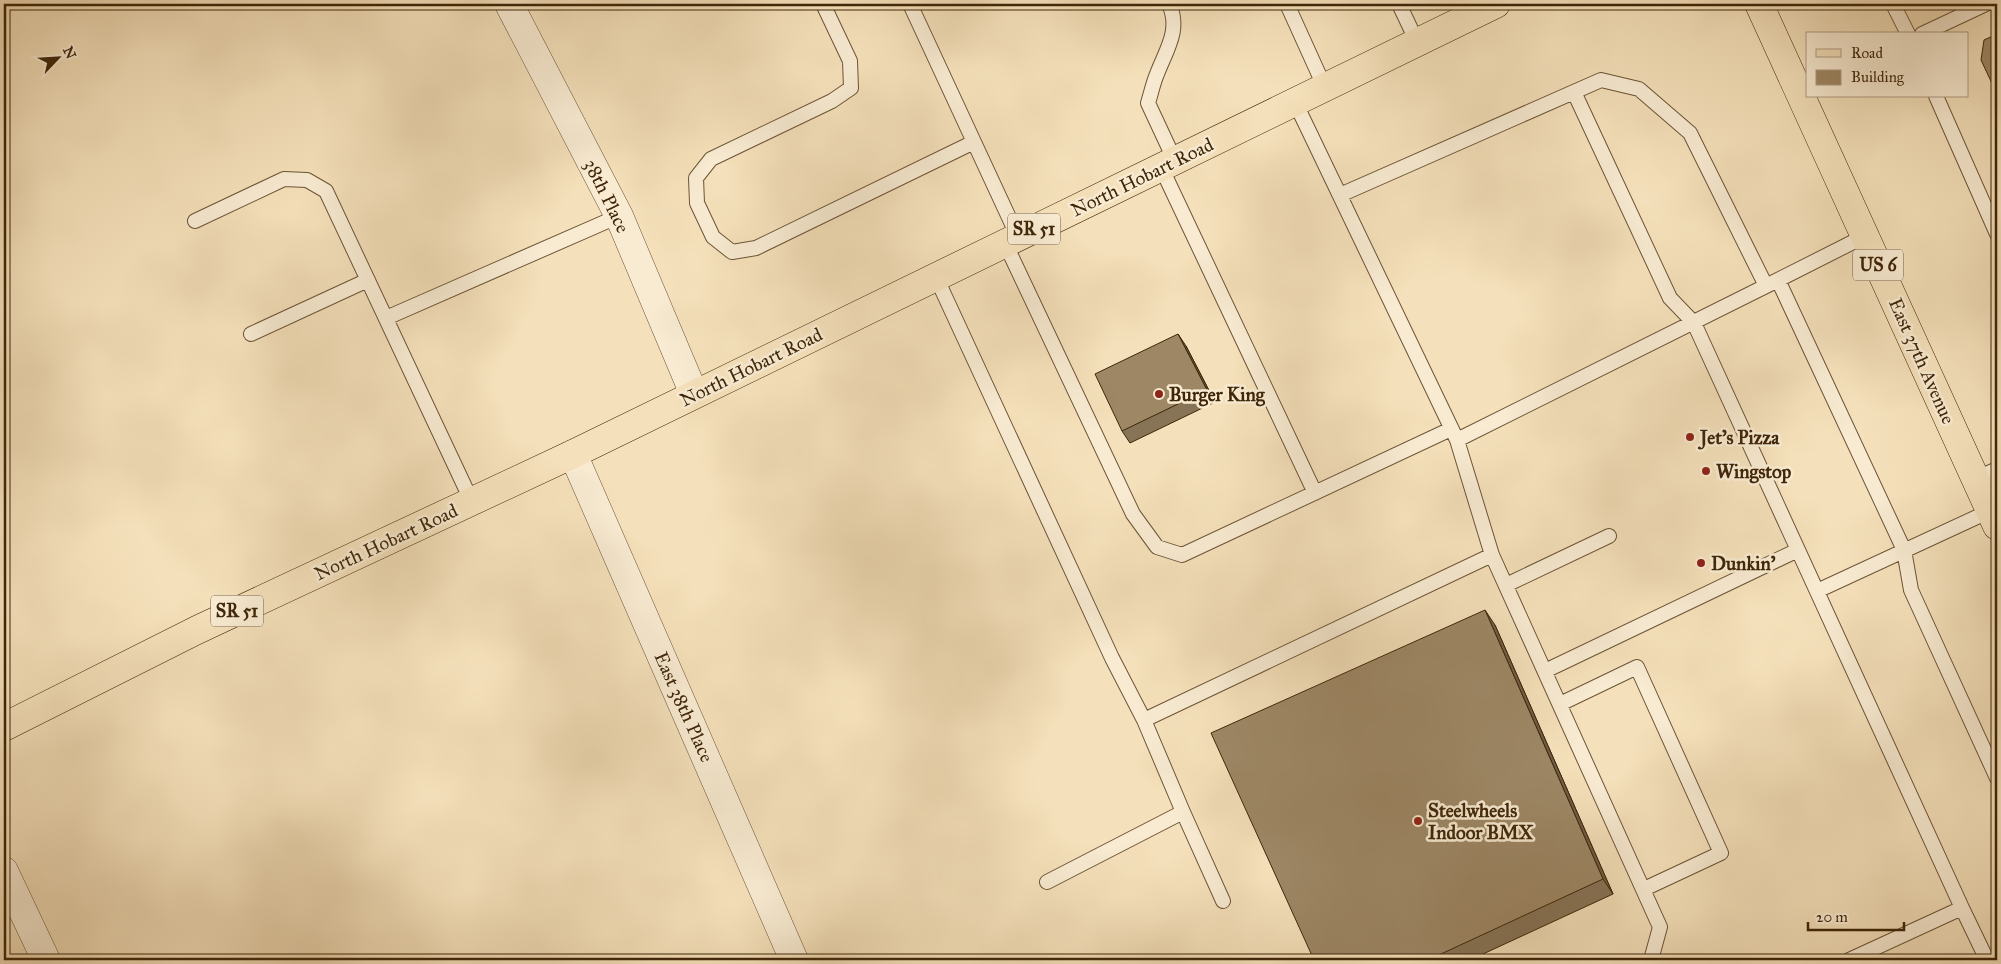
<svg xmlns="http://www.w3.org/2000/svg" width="2001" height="964" font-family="'IM FELL Great Primer',serif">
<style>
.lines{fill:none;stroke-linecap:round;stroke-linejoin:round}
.lane-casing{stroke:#6c5435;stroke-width:16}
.street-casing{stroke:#6c5435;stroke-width:29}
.primary-casing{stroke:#3f2609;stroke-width:29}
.lane{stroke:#f8ebd2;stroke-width:14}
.street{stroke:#f8ebd2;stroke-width:28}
.primary{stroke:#f4e0ba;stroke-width:28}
.wall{fill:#877457;stroke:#3f2609}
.shaded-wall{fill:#6e5e47;stroke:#3f2609}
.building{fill:#9d8765;stroke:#3f2609}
.poi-dot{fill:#8f2418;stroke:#f8ebd2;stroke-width:2}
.labels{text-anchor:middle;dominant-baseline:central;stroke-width:5;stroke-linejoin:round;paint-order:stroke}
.shield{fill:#f8ebd2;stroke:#766145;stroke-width:1}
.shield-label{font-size:18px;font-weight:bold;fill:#3f2609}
.street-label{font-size:19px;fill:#3f2609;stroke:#f8ebd2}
.poi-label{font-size:19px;font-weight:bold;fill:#3f2609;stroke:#f8ebd2;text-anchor:start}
</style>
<rect width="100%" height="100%" fill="#f4e0ba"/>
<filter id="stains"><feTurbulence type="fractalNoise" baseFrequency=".004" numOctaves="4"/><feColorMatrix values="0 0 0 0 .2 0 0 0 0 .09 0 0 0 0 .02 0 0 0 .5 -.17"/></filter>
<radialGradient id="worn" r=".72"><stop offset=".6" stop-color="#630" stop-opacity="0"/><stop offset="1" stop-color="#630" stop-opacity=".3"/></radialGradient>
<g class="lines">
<defs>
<path id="lane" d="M 823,4 L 850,61 L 851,88 L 832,101 L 711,159 L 696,178 L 697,203 L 713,237 L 732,252 L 756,248 L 974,142
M 910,4 L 1018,237
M 1169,4 C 1181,30 1166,50 1157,74 C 1153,83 1151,94 1148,103 L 1175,161
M 1287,4 L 1325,88
M 1399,4 L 1417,42
M 1893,4 L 1908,34
M 1922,34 L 1986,4
M 1574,92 L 1670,298 L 1694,323 L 1962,908
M 1936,96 L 1997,234
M 1295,102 L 1457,440 L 1492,555 L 1660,927 L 1651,960
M 1161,167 L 1315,493
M 1340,195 L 1601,80 L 1639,89 L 1690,133 L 1766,286 L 1865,236
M 195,221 L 284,179 L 307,180 L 326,191 L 472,502
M 1005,243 L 1133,514 L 1157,547 L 1182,555 L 1451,429
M 936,277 L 1112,658 L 1144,720 L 1183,812 L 1223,901
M 1778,280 L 1904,550 L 1911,590 L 1997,778
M 386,318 L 619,216
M 251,334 L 368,280
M 1457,440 L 1766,286
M 1975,479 L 1997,469
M 1506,585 L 1609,536
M 1817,591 L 1990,511
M 1545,671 L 1798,550
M 1560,704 L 1637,667 L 1721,853 L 1644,889
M 1144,720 L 1492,555
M 1047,882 L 1183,812
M 1849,960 L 1962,908 L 1987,960"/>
<path id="street" d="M 509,4 L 619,216 L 694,394
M 573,454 L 794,960
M 4,871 L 46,960"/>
<path id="primary" d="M 1759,4 L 1997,526
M 4,727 L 197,630 L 573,454 L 1496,4"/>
</defs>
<!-- lane casing -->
<use href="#lane" class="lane-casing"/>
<!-- street casing -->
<use href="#street" class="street-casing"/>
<!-- primary casing -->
<use href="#primary" class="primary-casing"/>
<!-- lane -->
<use href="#lane" class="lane"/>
<!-- street -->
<use href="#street" class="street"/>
<!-- primary -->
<use href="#primary" class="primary"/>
</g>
<!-- wall -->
<path class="wall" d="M 1186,346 L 1215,402 L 1130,443 L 1122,431 Z
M 1495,625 L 1613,894 L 1470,960 L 1314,960 Z"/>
<!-- shaded-wall -->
<path class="shaded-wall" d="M 1178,334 L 1186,346 L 1215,402 L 1207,390 Z
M 1485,610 L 1495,625 L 1613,894 L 1603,879 Z"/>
<!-- building -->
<path class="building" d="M 1997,34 L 1997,94 L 1981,60 L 1984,40 Z
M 1178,334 L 1207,390 L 1122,431 L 1095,374 Z
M 1485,610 L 1603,879 L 1428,960 L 1314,960 L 1211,733 Z"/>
<!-- markers -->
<g class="poi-dot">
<circle cx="1159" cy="394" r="5"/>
<circle cx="1690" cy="437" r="5"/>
<circle cx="1706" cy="471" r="5"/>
<circle cx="1701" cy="563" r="5"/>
<circle cx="1418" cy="821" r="5"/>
</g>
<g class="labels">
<!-- shield labels -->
<g class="shield">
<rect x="1008" y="213.5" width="52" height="31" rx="4"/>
<rect x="1853" y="249.5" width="50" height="31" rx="4"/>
<rect x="211" y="595.5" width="52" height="31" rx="4"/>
</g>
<g class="shield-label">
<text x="1034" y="229">SR 51</text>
<text x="1878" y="265">US 6</text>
<text x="237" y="611">SR 51</text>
</g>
<!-- street labels -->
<g class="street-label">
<text transform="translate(1142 177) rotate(-26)">North Hobart Road</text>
<text transform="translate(607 196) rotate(64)">38th Place</text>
<text transform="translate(1922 361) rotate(66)">East 37th Avenue</text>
<text transform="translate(751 367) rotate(-26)">North Hobart Road</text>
<text transform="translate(386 542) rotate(-25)">North Hobart Road</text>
<text transform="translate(684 707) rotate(66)">East 38th Place</text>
</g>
<!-- poi labels -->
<g class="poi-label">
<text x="1169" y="394">Burger King</text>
<text x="1700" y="437">Jet's Pizza</text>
<text x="1716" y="471">Wingstop</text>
<text x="1711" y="563">Dunkin'</text>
<text x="1428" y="810">Steelwheels<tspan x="1428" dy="22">Indoor BMX</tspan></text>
</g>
</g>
<!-- margin -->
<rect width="2001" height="964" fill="none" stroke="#f4e0ba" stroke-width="20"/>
<rect x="5" y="5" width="1991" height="954" fill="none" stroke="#3f2609" stroke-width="2.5"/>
<rect x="10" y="10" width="1981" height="944" fill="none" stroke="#3f2609"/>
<!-- legend -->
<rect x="1806" y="32" width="162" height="65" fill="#f8ebd2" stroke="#ae9c82"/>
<rect x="1816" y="49" width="25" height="8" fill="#f4e0ba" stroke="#ae9c82"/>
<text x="1851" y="58" font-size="15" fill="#3f2609">Road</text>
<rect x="1816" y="70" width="25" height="15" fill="#9d8765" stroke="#ae9c82"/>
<text x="1851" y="82" font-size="15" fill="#3f2609">Building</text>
<!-- north arrow -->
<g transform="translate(58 58) rotate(65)" stroke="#f8ebd2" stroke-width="4" paint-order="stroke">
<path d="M0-4L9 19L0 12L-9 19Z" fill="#3f2609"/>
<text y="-8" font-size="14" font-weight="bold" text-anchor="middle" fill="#3f2609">N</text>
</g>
<!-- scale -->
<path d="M1808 922v8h96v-8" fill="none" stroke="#3f2609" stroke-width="2.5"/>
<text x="1816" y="922" font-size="15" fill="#3f2609" stroke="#f8ebd2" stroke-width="4" paint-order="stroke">20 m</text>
<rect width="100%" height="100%" filter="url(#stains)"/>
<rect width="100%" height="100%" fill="url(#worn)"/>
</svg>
